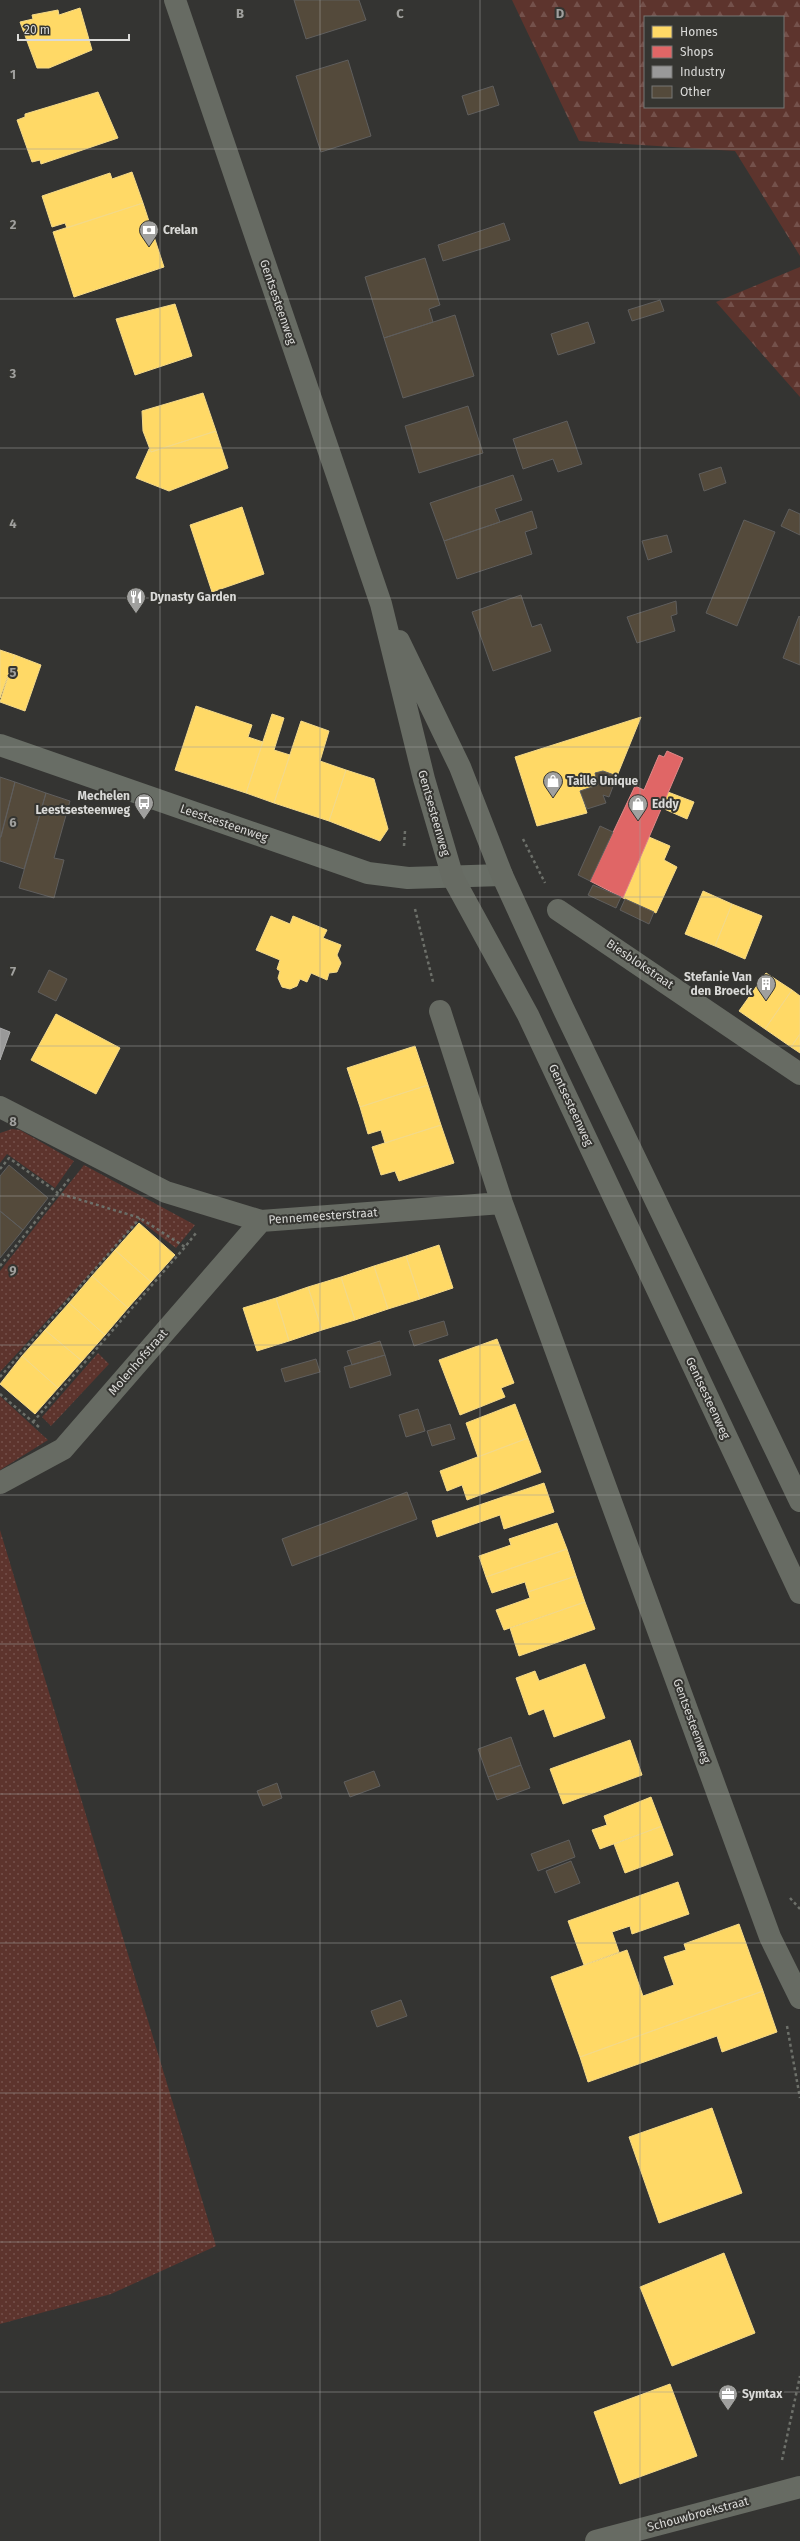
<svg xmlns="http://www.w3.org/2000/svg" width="800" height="2541" font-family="'Fira Sans',sans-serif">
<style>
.grass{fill:url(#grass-dots)}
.forest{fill:url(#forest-firs);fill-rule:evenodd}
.homes{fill:#ffd966;stroke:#f4d988}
.shops{fill:#e06666;stroke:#de8988}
.industry{fill:#999;stroke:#acacac}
.building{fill:#544a3b;stroke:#5f5e5d}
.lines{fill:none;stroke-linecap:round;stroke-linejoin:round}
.path{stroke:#6d706a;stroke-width:2.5;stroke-dasharray:3 3;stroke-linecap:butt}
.street{stroke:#676b63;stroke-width:22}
.secondary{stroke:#686d65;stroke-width:22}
.primary{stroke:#676b63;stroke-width:22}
.grid{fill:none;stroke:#a0a09e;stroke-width:1;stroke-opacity:0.55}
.labels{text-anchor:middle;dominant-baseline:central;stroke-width:4;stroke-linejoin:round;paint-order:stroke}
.poi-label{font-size:12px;font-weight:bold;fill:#dadad8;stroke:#353531;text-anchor:start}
.street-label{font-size:12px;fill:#dadad8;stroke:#353531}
.grid-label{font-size:13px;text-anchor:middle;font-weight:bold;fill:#a0a09e;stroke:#353531;stroke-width:4;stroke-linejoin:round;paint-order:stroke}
</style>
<defs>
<pattern id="grass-dots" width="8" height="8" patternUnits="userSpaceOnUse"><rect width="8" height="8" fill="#5d342d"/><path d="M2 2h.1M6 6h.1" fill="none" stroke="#74514b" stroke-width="1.8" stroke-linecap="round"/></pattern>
<pattern id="forest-firs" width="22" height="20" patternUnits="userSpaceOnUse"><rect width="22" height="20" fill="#5d342d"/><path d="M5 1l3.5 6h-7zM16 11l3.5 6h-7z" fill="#74514b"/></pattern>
</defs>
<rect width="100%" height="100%" fill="#343432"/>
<!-- grass -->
<path class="grass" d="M 12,1129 L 20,1130 L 74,1161 L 55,1188 L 7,1154 L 0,1163 L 0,1133 Z
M 84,1165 L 195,1225 L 176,1248 L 139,1220 L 0,1372 L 0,1271 Z
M 98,1353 L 109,1364 L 51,1426 L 42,1417 Z
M 0,1396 L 48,1440 L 0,1470 Z
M 0,1530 L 216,2246 L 111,2294 L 0,2324 Z"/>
<!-- forest -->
<path class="forest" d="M 512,0 L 800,0 L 800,256 L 735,151 L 579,141 ZM 645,17 L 783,17 L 783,107 L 645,107 Z
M 800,267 L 800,397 L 716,302 Z"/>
<!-- homes -->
<path class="homes" d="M 80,8 L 92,50 L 49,68 L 37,68 L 20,22 L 33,19 L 32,15 L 58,10 L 59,15 Z
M 98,92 L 118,138 L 41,164 L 40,160 L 32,162 L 17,120 L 25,117 L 25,114 Z
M 132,172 L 143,203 L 67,228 L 65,223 L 52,227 L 42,196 L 110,173 L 112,179 Z
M 143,203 L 164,267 L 74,297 L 53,232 Z
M 175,304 L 192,356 L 135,375 L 116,319 Z
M 203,393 L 216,431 L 151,452 L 143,431 L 142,411 Z
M 216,431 L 228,468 L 169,491 L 136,478 L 149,449 L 151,452 Z
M 242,507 L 264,574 L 212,592 L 190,525 Z
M 0,650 L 15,655 L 0,698 Z
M 15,655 L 41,665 L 25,711 L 0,702 Z
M 196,706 L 252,725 L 248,737 L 263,742 L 246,793 L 175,770 Z
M 272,714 L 284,718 L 274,750 L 290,755 L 274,803 L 246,793 Z
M 641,717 L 617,776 L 603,771 L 595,773 L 598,785 L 580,791 L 587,813 L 537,826 L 515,757 Z
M 301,721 L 329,731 L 320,761 L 346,770 L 329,821 L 274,803 Z
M 346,770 L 374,779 L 388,829 L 380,841 L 329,821 Z
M 668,792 L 694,802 L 687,819 L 662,808 Z
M 649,837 L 670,846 L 664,860 L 677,867 L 656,913 L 623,898 Z
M 703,891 L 732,904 L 715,946 L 685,934 Z
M 732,904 L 762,916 L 745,959 L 715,946 Z
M 271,916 L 290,924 L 293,916 L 327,930 L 323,938 L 341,945 L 337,955 L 341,963 L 337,972 L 329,973 L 327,980 L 311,973 L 307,982 L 300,979 L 297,986 L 290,989 L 282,987 L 278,978 L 280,971 L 277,969 L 280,960 L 256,950 Z
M 766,973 L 792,990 L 765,1029 L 739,1011 Z
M 792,990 L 800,996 L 800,1034 L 791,1047 L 765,1029 Z
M 56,1014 L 120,1048 L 96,1094 L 31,1060 Z
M 800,1034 L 800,1053 L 791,1047 Z
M 415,1046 L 428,1085 L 360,1107 L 347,1068 Z
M 428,1085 L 441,1125 L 385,1143 L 381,1130 L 368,1134 L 360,1107 Z
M 441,1125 L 454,1163 L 399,1181 L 395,1171 L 381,1175 L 372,1147 Z
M 139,1223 L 175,1255 L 151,1282 L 115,1250 Z
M 439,1245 L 453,1288 L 420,1299 L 406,1256 Z
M 115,1250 L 151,1282 L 128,1308 L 92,1276 Z
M 406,1256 L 420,1299 L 388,1309 L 374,1266 Z
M 374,1266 L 388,1309 L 355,1320 L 341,1277 Z
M 92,1276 L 128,1308 L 105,1335 L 69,1303 Z
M 341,1277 L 355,1320 L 322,1330 L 308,1287 Z
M 308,1287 L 322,1330 L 289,1341 L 276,1298 Z
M 276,1298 L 289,1341 L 257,1351 L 243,1308 Z
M 69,1303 L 105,1335 L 82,1361 L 45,1330 Z
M 45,1330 L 82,1361 L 58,1388 L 22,1356 Z
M 497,1339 L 514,1383 L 501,1388 L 505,1397 L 460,1415 L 439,1360 Z
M 22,1356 L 58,1388 L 35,1414 L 0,1384 Z
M 515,1404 L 528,1438 L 478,1457 L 466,1423 Z
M 528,1438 L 541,1472 L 467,1500 L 462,1485 L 447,1491 L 440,1471 Z
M 544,1483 L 554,1512 L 504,1529 L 500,1515 L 437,1537 L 432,1521 Z
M 557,1523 L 567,1549 L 486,1577 L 479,1556 L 511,1545 L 509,1539 Z
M 567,1549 L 576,1576 L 528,1592 L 525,1582 L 492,1593 L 486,1577 Z
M 576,1576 L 585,1602 L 504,1630 L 496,1610 L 530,1598 L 528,1592 Z
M 585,1602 L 595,1629 L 519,1656 L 510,1628 Z
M 585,1664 L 605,1718 L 554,1737 L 544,1709 L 529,1715 L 516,1678 L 535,1671 L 539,1681 Z
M 630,1740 L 642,1775 L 563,1804 L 550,1769 Z
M 651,1797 L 662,1826 L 600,1849 L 592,1830 L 607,1825 L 604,1816 Z
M 662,1826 L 673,1855 L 625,1873 L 614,1844 Z
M 678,1882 L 689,1914 L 632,1934 L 630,1926 L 612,1932 L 619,1952 L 584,1965 L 568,1921 Z
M 739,1924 L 763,1991 L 580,2057 L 551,1977 L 627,1950 L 643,1996 L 674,1985 L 664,1957 L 686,1950 L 684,1944 Z
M 763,1991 L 777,2032 L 722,2052 L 717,2036 L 588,2082 L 580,2057 Z
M 712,2108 L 742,2193 L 659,2223 L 629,2137 Z
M 724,2253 L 755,2333 L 672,2366 L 640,2287 Z
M 670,2384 L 697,2456 L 620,2484 L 594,2412 Z"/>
<!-- shops -->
<path class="shops" d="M 667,751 L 683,758 L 623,898 L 590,881 L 635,786 L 644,790 L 659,755 L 664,757 Z"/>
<!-- industry -->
<path class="industry" d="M 0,1028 L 10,1032 L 0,1060 Z"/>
<!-- building -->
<path class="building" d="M 294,0 L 359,0 L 366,20 L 306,39 Z
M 348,60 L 371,136 L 321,152 L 296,76 Z
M 493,86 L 499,105 L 468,115 L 462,96 Z
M 504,223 L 510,240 L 443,261 L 438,245 Z
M 425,258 L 440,305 L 429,309 L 433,322 L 384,338 L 365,277 Z
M 660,300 L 664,311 L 632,321 L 628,310 Z
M 455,315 L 474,376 L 403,398 L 384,338 Z
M 588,322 L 595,343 L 558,355 L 551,334 Z
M 468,406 L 483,453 L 419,473 L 405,426 Z
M 567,421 L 582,464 L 558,472 L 553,459 L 523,469 L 513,439 Z
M 721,467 L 726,483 L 704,491 L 699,474 Z
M 513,475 L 522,500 L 495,509 L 500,522 L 444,541 L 430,503 Z
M 789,509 L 800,514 L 800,535 L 781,526 Z
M 532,511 L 537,528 L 525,532 L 532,554 L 457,579 L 444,541 Z
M 744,520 L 775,532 L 737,626 L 706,613 Z
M 667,535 L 672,552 L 648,560 L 642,541 Z
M 521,595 L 532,627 L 541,624 L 551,651 L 493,671 L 472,612 Z
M 676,601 L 677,614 L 671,616 L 675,631 L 637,643 L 627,617 Z
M 799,616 L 800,617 L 800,665 L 783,658 Z
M 603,771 L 617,776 L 609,797 L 603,795 L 606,803 L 587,809 L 580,791 L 598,785 L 595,773 Z
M 0,777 L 15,782 L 1,837 L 0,837 Z
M 15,782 L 46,793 L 24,869 L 0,861 L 0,839 Z
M 46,793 L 70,801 L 54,858 L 64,860 L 54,898 L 19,888 Z
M 600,826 L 613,832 L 590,881 L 578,875 Z
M 593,885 L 621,897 L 616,908 L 588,895 Z
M 625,899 L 654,912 L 649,924 L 620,910 Z
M 49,970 L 67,979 L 56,1001 L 38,992 Z
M 9,1165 L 48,1198 L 23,1230 L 0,1211 L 0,1176 Z
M 0,1211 L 23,1230 L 0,1258 Z
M 444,1321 L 448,1335 L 414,1346 L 409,1331 Z
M 380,1341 L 385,1355 L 352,1365 L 347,1351 Z
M 385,1355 L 391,1375 L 350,1388 L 344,1367 Z
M 316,1359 L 320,1372 L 285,1382 L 281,1369 Z
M 418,1409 L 425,1431 L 406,1437 L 399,1415 Z
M 450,1424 L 455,1439 L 432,1446 L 427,1431 Z
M 407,1492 L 417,1519 L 292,1566 L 282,1539 Z
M 511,1737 L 521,1765 L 488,1777 L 478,1749 Z
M 521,1765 L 530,1788 L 497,1800 L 488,1777 Z
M 374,1771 L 380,1786 L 350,1797 L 344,1782 Z
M 277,1783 L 282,1798 L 263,1806 L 257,1791 Z
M 569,1840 L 575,1857 L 538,1871 L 531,1854 Z
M 571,1861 L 580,1883 L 555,1893 L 546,1871 Z
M 401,2000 L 407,2016 L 377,2027 L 371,2011 Z"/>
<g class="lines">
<!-- path -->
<path class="path" d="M 523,839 L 545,883
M 404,846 L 405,831
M 415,909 L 433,982
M 0,1169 L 9,1158 L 58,1193 L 140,1218 L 185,1247 L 196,1233
M 0,1266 L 70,1178
M 0,1377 L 140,1218
M 0,1394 L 39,1427
M 33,1422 L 185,1247
M 790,1898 L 800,1909
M 787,2026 L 800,2098
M 782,2460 L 800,2376"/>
<!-- street -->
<path class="street" d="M 558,910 L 800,1074
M 440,1011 L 502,1203 L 770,1937 L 800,1998
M 0,1107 L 166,1192 L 261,1221 L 502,1203
M 0,1483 L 63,1449 L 261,1221
M 596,2541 L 800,2487"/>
<!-- secondary -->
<path class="secondary" d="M 0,745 L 368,873 L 408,878 L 502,875"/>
<!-- primary -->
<path class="primary" d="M 175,0 L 381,604 L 424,779 L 453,878 L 528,1015 L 800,1593
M 399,641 L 460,767 L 502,875 L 563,1008 L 800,1501"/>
</g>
<!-- grid -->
<path class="grid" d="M 160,0 L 160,2541M 320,0 L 320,2541M 480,0 L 480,2541M 640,0 L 640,2541M 0,149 L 800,149M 0,299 L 800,299M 0,448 L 800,448M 0,598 L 800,598M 0,747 L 800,747M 0,897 L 800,897M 0,1046 L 800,1046M 0,1196 L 800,1196M 0,1345 L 800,1345M 0,1495 L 800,1495M 0,1644 L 800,1644M 0,1794 L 800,1794M 0,1943 L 800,1943M 0,2093 L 800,2093M 0,2242 L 800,2242M 0,2392 L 800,2392"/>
<!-- icons -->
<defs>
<symbol id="bank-pin" viewBox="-11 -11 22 30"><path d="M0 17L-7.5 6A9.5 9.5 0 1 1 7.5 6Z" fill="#a0a09e" stroke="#353531"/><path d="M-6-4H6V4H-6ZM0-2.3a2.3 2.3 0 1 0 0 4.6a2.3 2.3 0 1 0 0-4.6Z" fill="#fff"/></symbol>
<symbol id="restaurant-pin" viewBox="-11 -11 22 30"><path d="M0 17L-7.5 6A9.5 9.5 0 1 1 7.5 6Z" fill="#a0a09e" stroke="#353531"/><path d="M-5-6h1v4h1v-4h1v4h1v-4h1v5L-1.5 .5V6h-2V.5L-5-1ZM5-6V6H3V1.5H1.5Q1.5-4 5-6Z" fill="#fff"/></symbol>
<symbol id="shop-pin" viewBox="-11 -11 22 30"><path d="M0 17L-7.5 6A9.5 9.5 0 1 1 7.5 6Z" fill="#a0a09e" stroke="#353531"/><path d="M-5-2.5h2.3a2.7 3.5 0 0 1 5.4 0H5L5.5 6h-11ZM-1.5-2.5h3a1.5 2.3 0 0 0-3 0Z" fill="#fff"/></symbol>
<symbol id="bus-pin" viewBox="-11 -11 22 30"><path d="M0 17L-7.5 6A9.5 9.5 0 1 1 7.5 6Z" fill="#a0a09e" stroke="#353531"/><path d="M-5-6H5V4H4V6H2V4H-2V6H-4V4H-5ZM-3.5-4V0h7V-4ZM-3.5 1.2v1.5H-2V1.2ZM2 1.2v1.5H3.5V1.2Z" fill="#fff"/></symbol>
<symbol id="building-pin" viewBox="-11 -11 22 30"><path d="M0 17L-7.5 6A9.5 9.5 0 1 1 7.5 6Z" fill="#a0a09e" stroke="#353531"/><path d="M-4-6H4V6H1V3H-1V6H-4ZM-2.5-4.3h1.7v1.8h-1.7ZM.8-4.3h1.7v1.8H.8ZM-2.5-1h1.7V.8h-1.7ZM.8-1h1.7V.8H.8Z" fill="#fff"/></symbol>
<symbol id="office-pin" viewBox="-11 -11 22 30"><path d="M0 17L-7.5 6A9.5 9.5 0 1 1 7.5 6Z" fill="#a0a09e" stroke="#353531"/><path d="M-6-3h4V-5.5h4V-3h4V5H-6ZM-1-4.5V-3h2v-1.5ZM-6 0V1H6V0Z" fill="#fff"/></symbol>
</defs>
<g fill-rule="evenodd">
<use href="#bank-pin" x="138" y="219" width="22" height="30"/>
<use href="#restaurant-pin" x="125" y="586" width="22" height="30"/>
<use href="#shop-pin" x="542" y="770" width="22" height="30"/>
<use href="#bus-pin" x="133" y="792" width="22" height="30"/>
<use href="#shop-pin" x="627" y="793" width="22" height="30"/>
<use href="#building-pin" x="755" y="973" width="22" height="30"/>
<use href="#office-pin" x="717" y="2383" width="22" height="30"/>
</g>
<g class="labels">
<!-- poi labels -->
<g class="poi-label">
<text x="163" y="230">Crelan</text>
<text x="150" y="597">Dynasty Garden</text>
<text x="567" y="781">Taille Unique</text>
<text x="130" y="796" text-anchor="end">Mechelen<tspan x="130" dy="14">Leestsesteenweg</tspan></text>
<text x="652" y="804">Eddy</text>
<text x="752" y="977" text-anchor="end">Stefanie Van<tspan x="752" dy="14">den Broeck</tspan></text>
<text x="742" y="2394">Symtax</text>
</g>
<!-- street labels -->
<g class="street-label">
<text transform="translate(278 302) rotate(71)">Gentsesteenweg</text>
<text transform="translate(434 813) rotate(74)">Gentsesteenweg</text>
<text transform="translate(224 823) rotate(19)">Leestsesteenweg</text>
<text transform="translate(640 964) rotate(34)">Biesblokstraat</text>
<text transform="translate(571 1105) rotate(65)">Gentsesteenweg</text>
<text transform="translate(323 1216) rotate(-4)">Pennemeesterstraat</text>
<text transform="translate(138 1362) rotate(-49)">Molenhofstraat</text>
<text transform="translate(708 1398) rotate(65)">Gentsesteenweg</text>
<text transform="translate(692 1721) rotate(70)">Gentsesteenweg</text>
<text transform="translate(698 2514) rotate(-15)">Schouwbroekstraat</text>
</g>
</g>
<g class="grid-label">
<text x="240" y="18">B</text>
<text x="400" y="18">C</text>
<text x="560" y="18">D</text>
<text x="13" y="79">1</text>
<text x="13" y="229">2</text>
<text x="13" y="378">3</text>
<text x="13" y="528">4</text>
<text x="13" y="677">5</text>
<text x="13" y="827">6</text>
<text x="13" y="976">7</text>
<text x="13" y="1126">8</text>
<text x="13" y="1275">9</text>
</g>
<!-- legend -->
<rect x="644" y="16" width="140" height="92" fill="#353531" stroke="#777774"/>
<rect x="652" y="26" width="20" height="12" fill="#ffd966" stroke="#777774"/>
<text x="680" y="36" font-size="12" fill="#dadad8">Homes</text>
<rect x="652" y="46" width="20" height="12" fill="#e06666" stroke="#777774"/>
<text x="680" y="56" font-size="12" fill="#dadad8">Shops</text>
<rect x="652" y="66" width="20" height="12" fill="#999999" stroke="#777774"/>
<text x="680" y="76" font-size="12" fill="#dadad8">Industry</text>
<rect x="652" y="86" width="20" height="12" fill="#544a3b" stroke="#777774"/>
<text x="680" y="96" font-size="12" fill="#dadad8">Other</text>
<!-- scale -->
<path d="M18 34v6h111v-6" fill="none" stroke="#dadad8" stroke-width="2"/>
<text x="24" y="34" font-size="12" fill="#dadad8" stroke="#353531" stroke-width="3" paint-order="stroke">20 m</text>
</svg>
